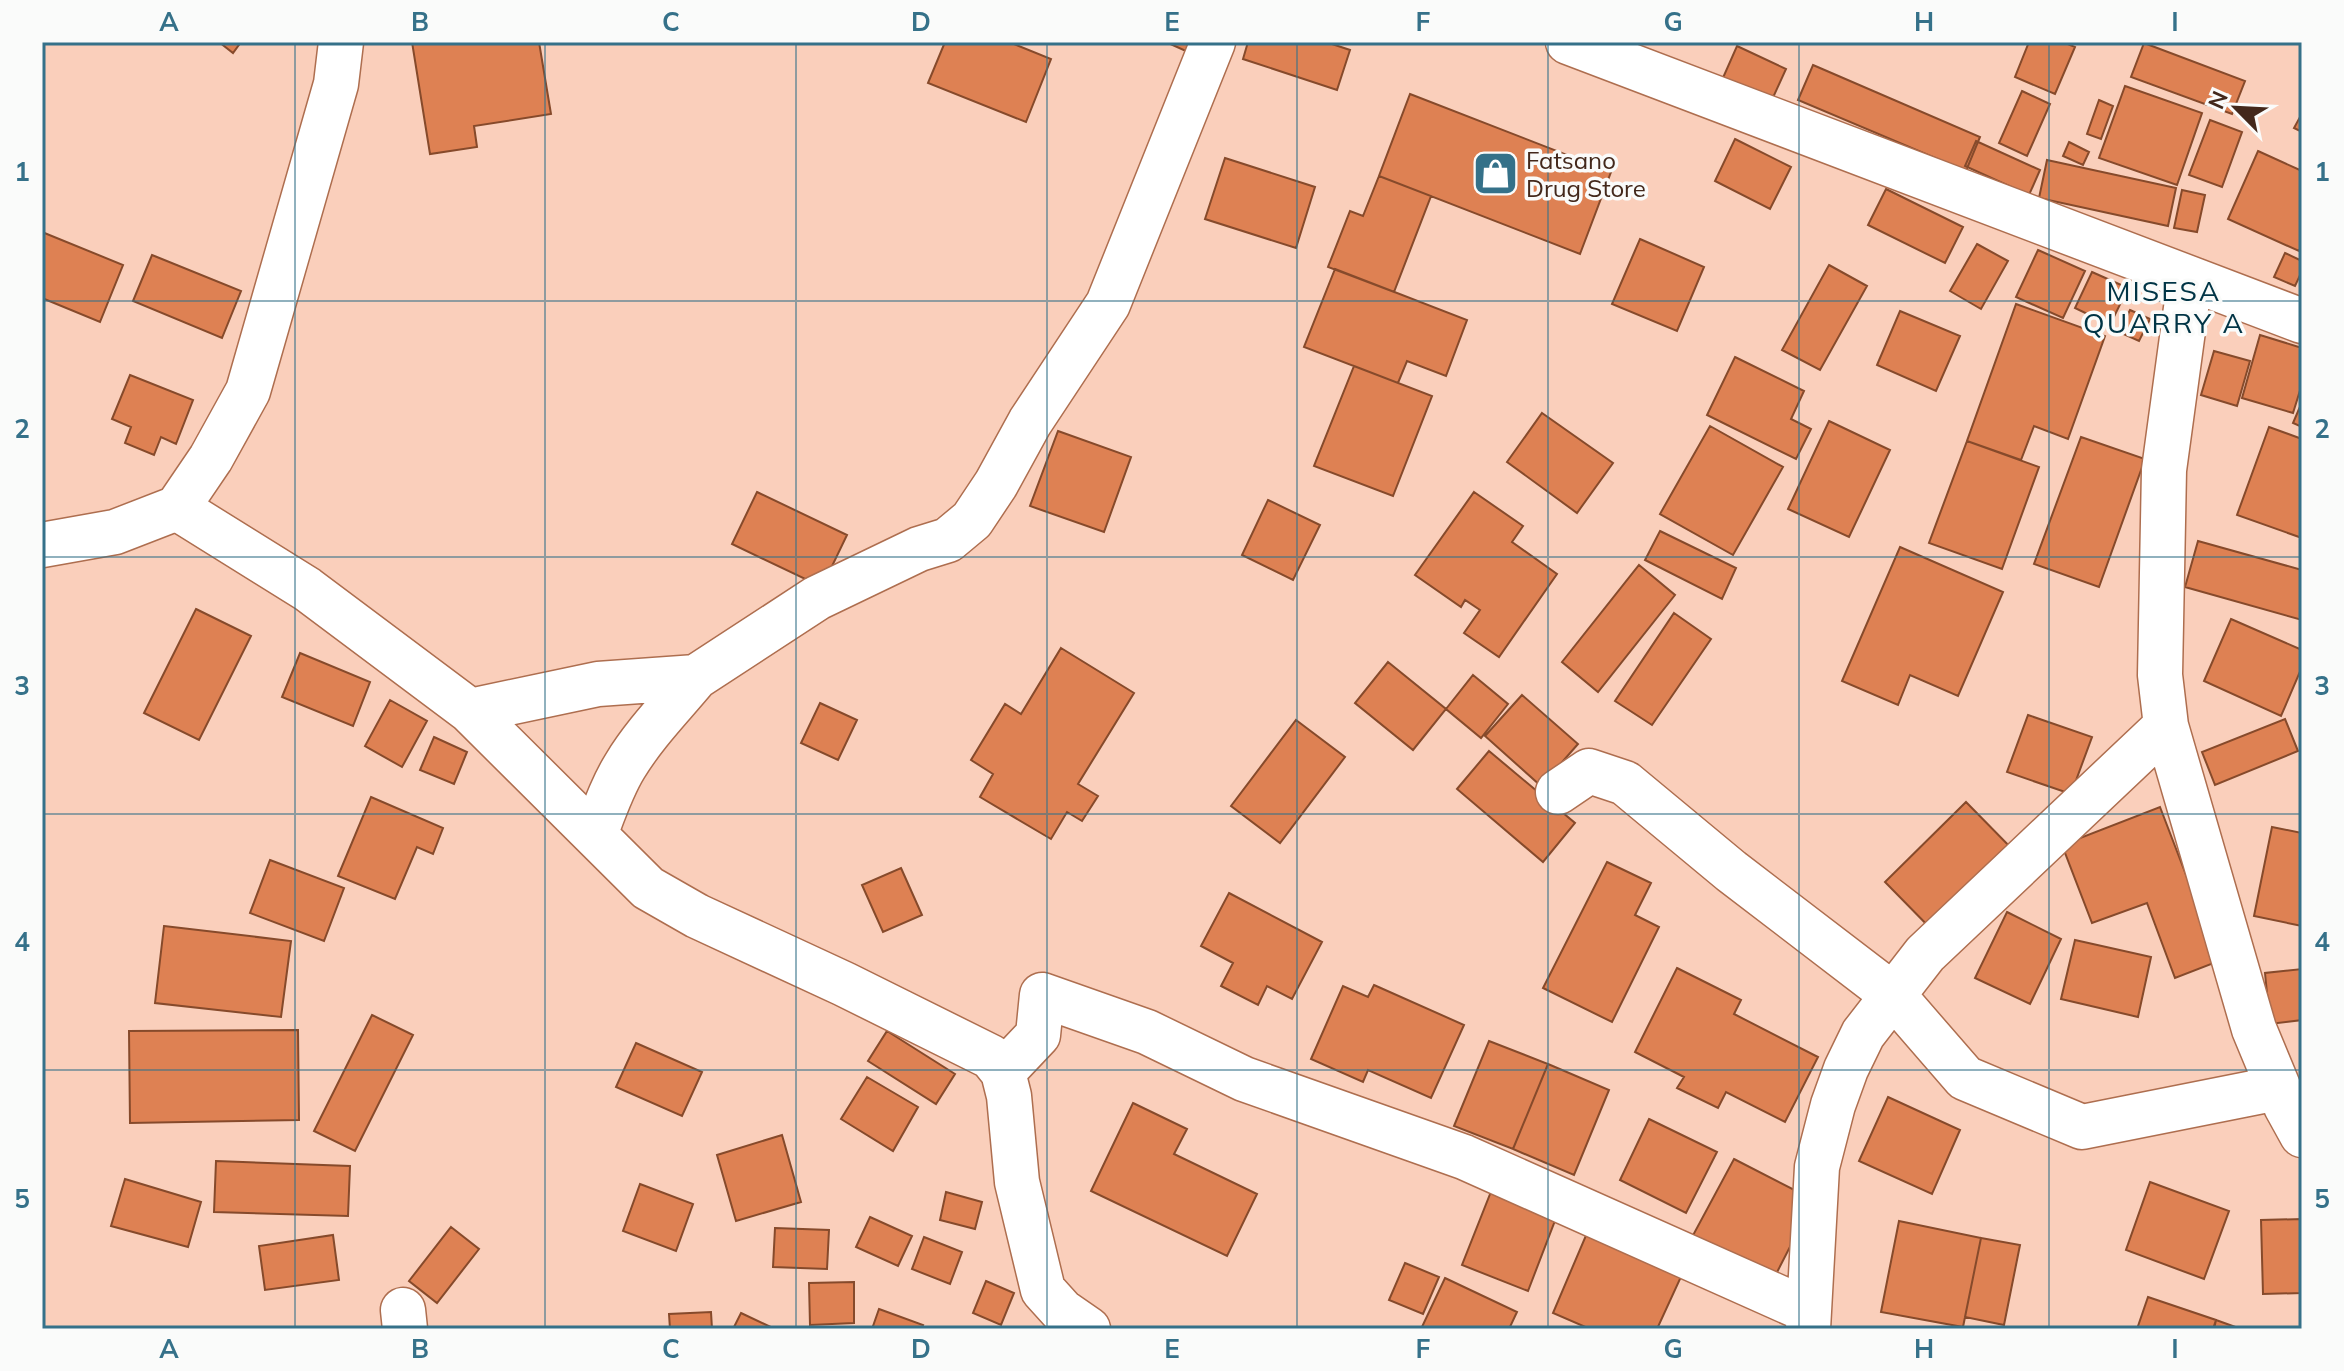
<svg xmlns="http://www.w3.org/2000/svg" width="2344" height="1371" font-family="Mulish,sans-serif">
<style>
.building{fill:#de8153;stroke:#864a2b;stroke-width:2}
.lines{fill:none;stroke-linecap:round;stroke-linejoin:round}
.street-casing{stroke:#ae6e4f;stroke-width:47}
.street{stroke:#fff;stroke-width:44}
.grid{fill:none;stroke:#357189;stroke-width:2;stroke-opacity:0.55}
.labels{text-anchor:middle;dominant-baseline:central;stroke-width:7;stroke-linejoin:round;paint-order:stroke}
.poi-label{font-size:24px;fill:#43281b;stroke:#fafbfa;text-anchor:start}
.quarter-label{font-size:28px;letter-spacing:2px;fill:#003445;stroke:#fafbfa}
.neatline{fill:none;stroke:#357189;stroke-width:3}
.grid-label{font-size:26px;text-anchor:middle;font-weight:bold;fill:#357189}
</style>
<rect width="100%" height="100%" fill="#facfbb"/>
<!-- building -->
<path class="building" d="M 219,42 L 241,42 L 233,53 Z
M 412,42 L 539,42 L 551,114 L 474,126 L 477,147 L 430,154 Z
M 945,42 L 1009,42 L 1051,59 L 1026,122 L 928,83 Z
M 1166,42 L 1205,42 L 1199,57 Z
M 1248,42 L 1326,42 L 1350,50 L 1337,90 L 1243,59 Z
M 2029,42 L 2063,42 L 2075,47 L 2055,94 L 2015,77 Z
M 2144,43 L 2245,81 L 2232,114 L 2131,77 Z
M 1737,46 L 1786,69 L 1771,102 L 1722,80 Z
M 1813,65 L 1980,137 L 1966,171 L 1798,100 Z
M 2125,86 L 2202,113 L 2177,185 L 2099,158 Z
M 2022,91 L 2050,104 L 2027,156 L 1999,143 Z
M 1410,94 L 1611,172 L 1580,254 L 1379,176 Z
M 2099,100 L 2113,106 L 2101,139 L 2087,134 Z
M 2300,117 L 2302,118 L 2302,132 L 2294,128 Z
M 2210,120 L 2242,132 L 2222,187 L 2189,175 Z
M 1735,139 L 1791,167 L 1770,209 L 1715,181 Z
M 1976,141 L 2040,170 L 2029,195 L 1965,166 Z
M 2069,142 L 2089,152 L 2083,165 L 2063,156 Z
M 2258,151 L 2302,171 L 2302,244 L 2299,251 L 2228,219 Z
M 1225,158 L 1315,187 L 1296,248 L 1205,219 Z
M 2047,160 L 2176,188 L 2168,226 L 2039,198 Z
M 1379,176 L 1431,196 L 1394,292 L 1328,267 L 1350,211 L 1363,216 Z
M 1886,189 L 1963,227 L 1945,263 L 1868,225 Z
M 2182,190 L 2205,195 L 2197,232 L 2174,228 Z
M 42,232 L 123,265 L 100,322 L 42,298 Z
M 1640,239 L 1704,267 L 1677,331 L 1612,304 Z
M 1977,244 L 2008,261 L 1981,309 L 1950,291 Z
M 2038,250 L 2085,271 L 2063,318 L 2016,297 Z
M 2285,253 L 2302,261 L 2302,271 L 2295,286 L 2274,277 Z
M 152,255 L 241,291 L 222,338 L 133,301 Z
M 1829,265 L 1867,286 L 1820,370 L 1782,350 Z
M 1335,269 L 1467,320 L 1446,376 L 1407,361 L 1398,383 L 1304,347 Z
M 2092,272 L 2128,288 L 2110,325 L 2075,308 Z
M 2016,304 L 2105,336 L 2068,439 L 2034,426 L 2021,460 L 1967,441 Z
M 2130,310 L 2150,319 L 2139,341 L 2119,332 Z
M 1900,311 L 1960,336 L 1936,391 L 1877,365 Z
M 2260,335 L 2302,348 L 2302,384 L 2293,413 L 2242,398 Z
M 2214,351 L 2250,361 L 2237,406 L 2201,395 Z
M 1735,357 L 1804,391 L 1791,419 L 1811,429 L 1796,459 L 1707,415 Z
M 1354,366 L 1432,396 L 1393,496 L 1314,466 Z
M 130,375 L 193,400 L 176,444 L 161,437 L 154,455 L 125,443 L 131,427 L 112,419 Z
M 2302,402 L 2302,427 L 2293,423 Z
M 1542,413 L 1613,463 L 1577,513 L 1507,462 Z
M 1829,421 L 1890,450 L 1849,537 L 1788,509 Z
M 1710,426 L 1783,467 L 1733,555 L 1660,514 Z
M 2269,427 L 2302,439 L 2302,538 L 2237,515 Z
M 1058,431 L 1131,457 L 1104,532 L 1030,506 Z
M 2081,437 L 2145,459 L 2099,587 L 2034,564 Z
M 1967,441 L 2039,467 L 2002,569 L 1929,543 Z
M 757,492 L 847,535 L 822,587 L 732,544 Z
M 1474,492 L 1523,526 L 1512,542 L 1557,574 L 1499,657 L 1464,633 L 1480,610 L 1465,600 L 1461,607 L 1415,575 Z
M 1268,500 L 1320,525 L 1293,580 L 1242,555 Z
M 1660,531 L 1736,568 L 1722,599 L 1645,560 Z
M 2198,541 L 2302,570 L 2302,620 L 2185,587 Z
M 1900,547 L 2003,592 L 1958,696 L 1910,675 L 1898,705 L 1842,681 Z
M 1639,565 L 1675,595 L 1598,692 L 1562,662 Z
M 196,609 L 251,636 L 199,740 L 144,713 Z
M 1674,613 L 1711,639 L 1652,725 L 1615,701 Z
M 2231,619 L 2302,650 L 2302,667 L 2281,716 L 2204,681 Z
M 1061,648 L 1134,693 L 1078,784 L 1098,796 L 1082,821 L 1067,812 L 1051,839 L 980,797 L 993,774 L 971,760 L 1005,704 L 1021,714 Z
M 300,653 L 370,682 L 353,726 L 282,697 Z
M 1388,662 L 1446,709 L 1413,750 L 1355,703 Z
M 1473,675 L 1508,704 L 1481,738 L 1446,709 Z
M 1522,695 L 1578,744 L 1541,786 L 1485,736 Z
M 390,700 L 427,721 L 402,767 L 365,746 Z
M 820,703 L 857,720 L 838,760 L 801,743 Z
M 2028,715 L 2092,737 L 2071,794 L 2007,772 Z
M 2285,719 L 2298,751 L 2215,785 L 2202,752 Z
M 1296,720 L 1345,757 L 1280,843 L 1231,806 Z
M 434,737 L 467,752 L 454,784 L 420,770 Z
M 1489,751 L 1575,823 L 1543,862 L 1457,789 Z
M 371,797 L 443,828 L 433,854 L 417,847 L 395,899 L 338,876 Z
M 1966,802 L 2022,859 L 1941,939 L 1885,882 Z
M 2160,807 L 2219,961 L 2175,978 L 2147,903 L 2092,923 L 2062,845 Z
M 2272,827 L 2302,833 L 2302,926 L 2254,916 Z
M 270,860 L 344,888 L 324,941 L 250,913 Z
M 1607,862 L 1651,883 L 1635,915 L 1659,927 L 1612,1022 L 1543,988 Z
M 901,868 L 922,915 L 883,932 L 862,885 Z
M 1229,893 L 1322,942 L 1292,999 L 1267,986 L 1258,1005 L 1221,986 L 1233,963 L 1201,946 Z
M 2007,912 L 2061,939 L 2030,1004 L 1975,978 Z
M 164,926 L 291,941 L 281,1017 L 155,1003 Z
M 2075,940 L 2151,957 L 2138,1017 L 2061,999 Z
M 1677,968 L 1741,1000 L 1734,1014 L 1818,1057 L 1785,1122 L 1726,1092 L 1718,1108 L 1677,1088 L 1684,1077 L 1635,1052 Z
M 2302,969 L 2302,1020 L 2270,1024 L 2265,973 Z
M 1374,985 L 1464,1025 L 1431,1098 L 1368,1070 L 1363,1082 L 1311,1059 L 1343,986 L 1368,997 Z
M 372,1015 L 413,1035 L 355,1151 L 314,1131 Z
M 298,1030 L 299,1120 L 130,1123 L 129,1031 Z
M 887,1031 L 955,1074 L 936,1104 L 868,1061 Z
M 1489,1041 L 1548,1064 L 1513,1149 L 1454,1126 Z
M 636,1043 L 702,1072 L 682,1116 L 616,1087 Z
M 1548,1064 L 1609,1090 L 1574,1175 L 1513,1149 Z
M 867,1077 L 918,1107 L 893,1151 L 841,1119 Z
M 1888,1097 L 1960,1130 L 1932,1194 L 1859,1161 Z
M 1133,1103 L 1187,1129 L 1174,1154 L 1257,1194 L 1227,1256 L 1091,1191 Z
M 1649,1119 L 1717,1152 L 1686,1213 L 1620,1180 Z
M 782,1135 L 801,1202 L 736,1221 L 717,1155 Z
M 1734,1159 L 1814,1200 L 1772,1282 L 1691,1239 Z
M 216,1161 L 350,1166 L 348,1216 L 214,1212 Z
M 125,1179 L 201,1202 L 188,1247 L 111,1226 Z
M 1496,1179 L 1561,1205 L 1528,1291 L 1462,1265 Z
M 2150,1182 L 2229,1211 L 2204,1279 L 2126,1250 Z
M 640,1184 L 693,1204 L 676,1251 L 623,1231 Z
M 946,1192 L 982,1202 L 975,1229 L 940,1220 Z
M 870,1217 L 912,1236 L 898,1266 L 856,1247 Z
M 2302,1219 L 2302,1293 L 2263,1294 L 2261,1220 Z
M 1899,1221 L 1981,1238 L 1963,1327 L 1881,1312 Z
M 1590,1226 L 1685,1268 L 1657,1329 L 1590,1329 L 1553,1313 Z
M 451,1227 L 479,1249 L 437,1303 L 409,1281 Z
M 775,1228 L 829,1230 L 827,1269 L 773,1267 Z
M 333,1235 L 339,1280 L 265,1290 L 259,1246 Z
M 924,1237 L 962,1252 L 950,1284 L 912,1269 Z
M 1981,1238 L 2020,1245 L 2004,1325 L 1965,1317 Z
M 1405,1263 L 1439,1277 L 1423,1314 L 1389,1300 Z
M 1445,1278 L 1517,1312 L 1509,1329 L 1421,1329 Z
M 986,1281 L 1014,1293 L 1001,1325 L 973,1313 Z
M 854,1282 L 854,1323 L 810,1325 L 809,1283 Z
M 2148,1297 L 2216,1320 L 2213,1329 L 2137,1329 Z
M 879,1309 L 923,1325 L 921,1329 L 872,1329 Z
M 711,1312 L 712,1329 L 670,1329 L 669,1314 Z
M 741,1313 L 775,1329 L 733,1329 Z
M 2216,1320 L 2241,1329 L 2214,1329 Z"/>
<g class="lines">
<defs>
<path id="street" d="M 1568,42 L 2302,321
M 2190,279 L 2164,470 L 2160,675 L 2166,726 L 2254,1029 L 2286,1106 L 2302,1135
M 177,508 L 307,589 L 470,711 L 648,888 L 697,916 L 844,984 L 991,1057 L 1003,1072 L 1038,1035 L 1042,995 L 1147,1032 L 1244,1079 L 1464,1157 L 1809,1311
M 42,545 L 115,532 L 177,508 L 211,458 L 248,391 L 336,84 L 341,42
M 470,711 L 598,684 L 696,677 L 817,598 L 919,549 L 948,540 L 972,520 L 996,484 L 1030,422 L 1108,304 L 1213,42
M 1558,792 L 1589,771 L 1625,783 L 1731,871 L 1893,995 L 1965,1078 L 2082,1127 L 2278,1088
M 595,835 C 604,811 612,787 625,766 C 645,733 672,706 696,677
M 1003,1072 L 1009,1096 L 1017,1182 L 1043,1290 L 1062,1311 L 1088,1329
M 403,1310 L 405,1329
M 1808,1329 L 1817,1167 L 1833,1105 L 1846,1069 L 1863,1034 L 1925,954 L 2166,726"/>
</defs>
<!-- street casing -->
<use href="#street" class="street-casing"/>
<!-- street -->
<use href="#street" class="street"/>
</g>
<!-- grid -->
<path class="grid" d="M 295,42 L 295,1329M 545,42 L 545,1329M 796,42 L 796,1329M 1047,42 L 1047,1329M 1297,42 L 1297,1329M 1548,42 L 1548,1329M 1799,42 L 1799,1329M 2049,42 L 2049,1329M 42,301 L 2302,301M 42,557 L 2302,557M 42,814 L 2302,814M 42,1070 L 2302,1070"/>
<!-- icons -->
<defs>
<symbol id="shop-square" viewBox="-11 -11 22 22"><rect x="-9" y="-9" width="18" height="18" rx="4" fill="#357189" stroke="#fafbfa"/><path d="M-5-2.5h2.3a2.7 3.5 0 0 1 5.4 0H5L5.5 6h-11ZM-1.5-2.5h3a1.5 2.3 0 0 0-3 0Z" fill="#fff"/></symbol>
</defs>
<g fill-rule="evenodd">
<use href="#shop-square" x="1470" y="148" width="51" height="51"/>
</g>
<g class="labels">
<!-- poi labels -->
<g class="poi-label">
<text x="1526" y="160">Fatsano<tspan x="1526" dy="28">Drug Store</tspan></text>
</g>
<!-- quarter labels -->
<g class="quarter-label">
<text x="2164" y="290">MISESA<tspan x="2164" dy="32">QUARRY A</tspan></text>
</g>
</g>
<!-- border -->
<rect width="2344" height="1371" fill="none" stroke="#fafbfa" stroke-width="88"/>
<!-- north arrow -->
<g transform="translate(2236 108) rotate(294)" stroke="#fafbfa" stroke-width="6" paint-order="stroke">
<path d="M0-6L14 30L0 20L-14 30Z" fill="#43281b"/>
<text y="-12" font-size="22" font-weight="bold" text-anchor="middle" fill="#43281b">N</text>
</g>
<rect x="44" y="44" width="2256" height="1283" class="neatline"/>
<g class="grid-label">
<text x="169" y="31">A</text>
<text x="420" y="31">B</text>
<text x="671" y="31">C</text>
<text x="921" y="31">D</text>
<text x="1172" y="31">E</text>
<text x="1423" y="31">F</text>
<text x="1673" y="31">G</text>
<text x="1924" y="31">H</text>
<text x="2175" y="31">I</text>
<text x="22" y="181">1</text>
<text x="2322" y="181">1</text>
<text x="22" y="438">2</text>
<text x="2322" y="438">2</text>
<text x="22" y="695">3</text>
<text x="2322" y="695">3</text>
<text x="22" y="951">4</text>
<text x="2322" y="951">4</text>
<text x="22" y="1208">5</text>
<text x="2322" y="1208">5</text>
<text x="169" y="1358">A</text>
<text x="420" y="1358">B</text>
<text x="671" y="1358">C</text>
<text x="921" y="1358">D</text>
<text x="1172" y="1358">E</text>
<text x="1423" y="1358">F</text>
<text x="1673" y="1358">G</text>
<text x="1924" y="1358">H</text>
<text x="2175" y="1358">I</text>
</g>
</svg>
